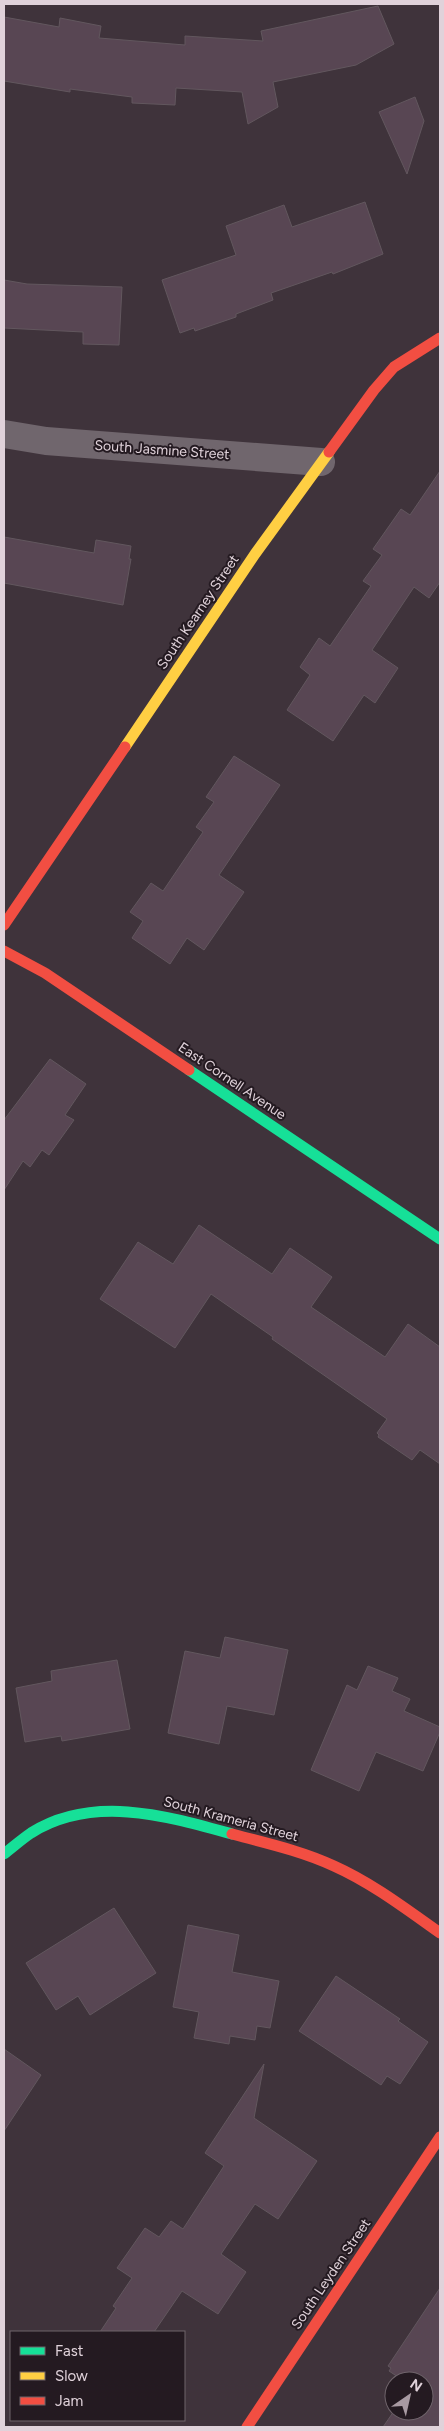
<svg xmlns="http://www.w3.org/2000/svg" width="444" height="2431" font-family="Figtree,sans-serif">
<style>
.building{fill:#584653;stroke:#62575e}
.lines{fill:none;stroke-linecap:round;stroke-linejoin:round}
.street{stroke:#70666d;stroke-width:28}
.fast{stroke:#16e098;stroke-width:11}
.slow{stroke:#ffcf43;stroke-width:11}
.jam{stroke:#f24e42;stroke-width:11}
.labels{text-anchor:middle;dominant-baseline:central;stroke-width:4;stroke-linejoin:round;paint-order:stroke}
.street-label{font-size:14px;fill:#e0d2da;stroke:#241a21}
</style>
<rect width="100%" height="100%" fill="#3f333b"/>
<!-- building -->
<path class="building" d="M 378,6 L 394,44 L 356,65 L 273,82 L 278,107 L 248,124 L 242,92 L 176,88 L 175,105 L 132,103 L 132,97 L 70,89 L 70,92 L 4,81 L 4,17 L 59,27 L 60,18 L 101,26 L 99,38 L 185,45 L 185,36 L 263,41 L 261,31 Z
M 415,97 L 424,121 L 407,174 L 379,112 Z
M 365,202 L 383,254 L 333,274 L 332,272 L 271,293 L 273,300 L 236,314 L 236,317 L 195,331 L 194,328 L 180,333 L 162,280 L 236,255 L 226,226 L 284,205 L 292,227 Z
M 4,280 L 27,284 L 122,287 L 119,345 L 83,344 L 83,332 L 4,328 Z
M 440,471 L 440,582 L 429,598 L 414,587 L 372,650 L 398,668 L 375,703 L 364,695 L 333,741 L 287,710 L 310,675 L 300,667 L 319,638 L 330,646 L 371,586 L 363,581 L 382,555 L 373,549 L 401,509 L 410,515 Z
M 4,537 L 94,553 L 96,540 L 131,546 L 129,559 L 131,559 L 123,605 L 4,583 Z
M 234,756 L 280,785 L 219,875 L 244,892 L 204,950 L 187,938 L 170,964 L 132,938 L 143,921 L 130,912 L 151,883 L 163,891 L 203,832 L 196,827 L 214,802 L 206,797 Z
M 50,1059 L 86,1084 L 65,1115 L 74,1120 L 49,1155 L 42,1150 L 30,1167 L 23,1161 L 4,1190 L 4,1120 Z
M 199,1225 L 272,1274 L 290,1248 L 332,1277 L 311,1307 L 385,1357 L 408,1324 L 440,1347 L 440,1464 L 420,1450 L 412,1460 L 378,1437 L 379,1435 L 377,1433 L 387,1419 L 272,1339 L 273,1337 L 211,1294 L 175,1348 L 100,1299 L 138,1242 L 173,1264 Z
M 225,1637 L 288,1650 L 274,1715 L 227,1706 L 219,1744 L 168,1733 L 185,1651 L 220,1658 Z
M 117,1660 L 130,1729 L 62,1741 L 61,1736 L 25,1742 L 16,1688 L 52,1681 L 51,1671 Z
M 368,1666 L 398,1678 L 392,1691 L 410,1699 L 404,1711 L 440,1727 L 440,1732 L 423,1771 L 376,1752 L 359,1791 L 311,1770 L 347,1685 L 357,1690 Z
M 114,1908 L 156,1973 L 90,2015 L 78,1996 L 56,2010 L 26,1963 Z
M 188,1925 L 239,1935 L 232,1972 L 279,1981 L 270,2028 L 257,2026 L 255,2040 L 230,2036 L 229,2044 L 194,2038 L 199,2012 L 173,2007 Z
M 336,1976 L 400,2019 L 398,2021 L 428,2042 L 400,2084 L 387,2076 L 381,2085 L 299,2031 Z
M 4,2049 L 41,2075 L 4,2131 Z
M 264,2064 L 254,2118 L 317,2161 L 278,2219 L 255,2204 L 221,2254 L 246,2272 L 218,2314 L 182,2291 L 154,2332 L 100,2332 L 116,2308 L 113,2306 L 132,2278 L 117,2268 L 145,2228 L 159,2237 L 171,2221 L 183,2229 L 224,2166 L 205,2153 Z
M 440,2288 L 440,2427 L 383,2427 L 394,2411 L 424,2411 L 424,2381 L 404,2381 L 389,2371 L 391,2368 L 388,2366 Z"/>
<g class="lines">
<!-- street -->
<path class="street" d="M 4,434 L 46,441 L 321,462"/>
<!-- fast -->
<path class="fast" d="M 189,1070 L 440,1239
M 4,1854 C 13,1847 22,1839 31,1833 C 93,1794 167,1816 232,1834"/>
<!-- slow -->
<path class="slow" d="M 125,747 L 255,554 L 329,452"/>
<!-- jam -->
<path class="jam" d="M 329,452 L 374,390 L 394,367 L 440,338
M 4,925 L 125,747
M 4,951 L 45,973 L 189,1070
M 232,1834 C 266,1843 302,1851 334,1866 C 372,1883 406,1909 440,1933
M 247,2427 L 440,2137"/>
</g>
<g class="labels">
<!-- street labels -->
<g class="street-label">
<text transform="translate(162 450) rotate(4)">South Jasmine Street</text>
<text transform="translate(198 612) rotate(-56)">South Kearney Street</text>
<text transform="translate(232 1081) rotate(34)">East Cornell Avenue</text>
<text transform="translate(231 1819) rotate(15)">South Krameria Street</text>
<text transform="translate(331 2274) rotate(-56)">South Leyden Street</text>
</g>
</g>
<!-- border -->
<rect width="444" height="2431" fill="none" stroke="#e0d2da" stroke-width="10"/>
<!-- legend -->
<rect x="10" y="2331" width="175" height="90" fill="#241a21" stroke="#6f646b"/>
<rect x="20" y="2347" width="25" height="8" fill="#16e098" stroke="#6f646b"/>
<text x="55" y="2356" font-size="15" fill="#e0d2da">Fast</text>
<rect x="20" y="2372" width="25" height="8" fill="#ffcf43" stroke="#6f646b"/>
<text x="55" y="2381" font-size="15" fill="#e0d2da">Slow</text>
<rect x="20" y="2397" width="25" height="8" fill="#f24e42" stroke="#6f646b"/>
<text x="55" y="2406" font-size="15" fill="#e0d2da">Jam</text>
<!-- north arrow -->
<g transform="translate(409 2396) rotate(34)"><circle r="24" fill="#241a21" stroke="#6f646b"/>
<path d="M0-4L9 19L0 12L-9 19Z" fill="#a89aa2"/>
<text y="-8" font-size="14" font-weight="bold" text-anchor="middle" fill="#e0d2da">N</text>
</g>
</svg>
